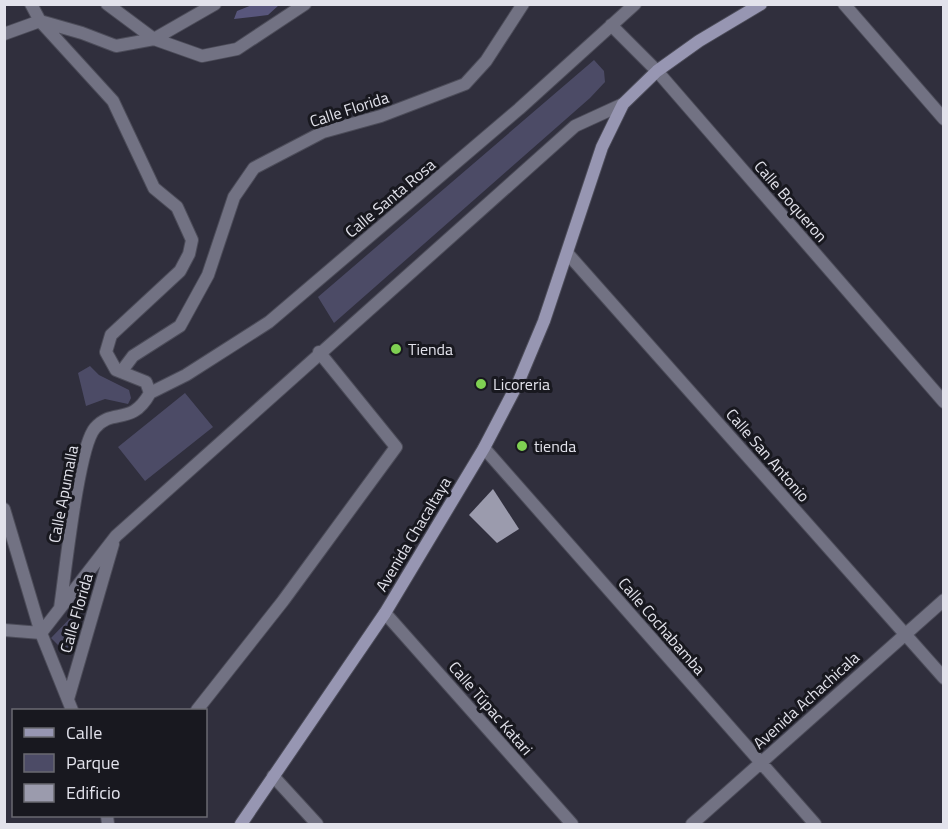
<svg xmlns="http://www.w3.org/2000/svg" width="948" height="829" font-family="'Titillium Web',sans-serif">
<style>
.green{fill:#4c4b66}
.forest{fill:#58567c}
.building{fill:#9b9bad}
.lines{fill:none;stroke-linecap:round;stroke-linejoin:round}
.street-casing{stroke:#4c4c59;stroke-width:14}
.secondary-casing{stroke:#4c4c59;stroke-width:14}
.street{stroke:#727283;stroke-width:12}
.secondary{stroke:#9796b2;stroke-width:12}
.poi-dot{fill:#7fd052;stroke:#18181f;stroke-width:2}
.labels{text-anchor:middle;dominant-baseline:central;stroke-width:6;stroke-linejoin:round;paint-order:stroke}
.street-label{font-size:16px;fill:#e2e2eb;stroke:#18181f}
.poi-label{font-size:16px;fill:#e2e2eb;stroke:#18181f;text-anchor:start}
</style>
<rect width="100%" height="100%" fill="#302f3d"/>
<!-- green -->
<path class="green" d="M 594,60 L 604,71 L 605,82 L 590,98 L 334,323 L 318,297 Z
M 90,366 L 99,375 L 129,390 L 131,398 L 128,404 L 105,399 L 86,406 L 78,373 Z
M 185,393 L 213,427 L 145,481 L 118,447 Z
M 78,610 L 67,654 L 51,638 Z"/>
<!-- forest -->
<path class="forest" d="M 252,5 L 252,4 L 279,5 L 268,15 L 234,19 L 237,11 Z"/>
<!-- building -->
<path class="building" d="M 493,489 L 519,529 L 497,543 L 469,515 Z"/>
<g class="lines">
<defs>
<path id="street" d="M 31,4 L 40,21 L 113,101 L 154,188 L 177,207 L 192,240 L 189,254 L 180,271 L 111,335 L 106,352 L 116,370 L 146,382 L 150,393 C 131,427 113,407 95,428 C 78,447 65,576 60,608
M 107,4 L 154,39 L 202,56 L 237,49 L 305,4
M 844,4 L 944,119
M 611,25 L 657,71 L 944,402
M 4,34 L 40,21 L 82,33 L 116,46 L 154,39 L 215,4
M 568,254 L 944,678
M 121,372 L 133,356 L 180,326 L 208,275 L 234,197 L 254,168 L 323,132 L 381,116 L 465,84 L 486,61 L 523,4
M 150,393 L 186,375 L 269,322 L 519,109 L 635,4
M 484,448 L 815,824
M 4,509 L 41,633 L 72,710
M 385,613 L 572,824
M 4,630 L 41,633
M 41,633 L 116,536 L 575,126 L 623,104
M 68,699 L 113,544
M 197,710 L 283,601 L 396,447 L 319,352
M 273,776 L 317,824
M 107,816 L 108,824
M 692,824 L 944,600"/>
<path id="secondary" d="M 241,824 L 385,613 L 484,448 L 518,383 L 544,321 L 602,147 L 623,104 L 657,71 L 699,41 L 761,4"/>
</defs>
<!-- street casing -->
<use href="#street" class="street-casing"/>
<!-- secondary casing -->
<use href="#secondary" class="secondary-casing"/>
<!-- street -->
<use href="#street" class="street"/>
<!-- secondary -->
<use href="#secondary" class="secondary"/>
</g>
<!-- markers -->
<g class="poi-dot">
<circle cx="396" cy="349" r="6"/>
<circle cx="481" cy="384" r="6"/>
<circle cx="522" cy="446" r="6"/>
</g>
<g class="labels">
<!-- street labels -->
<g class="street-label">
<text transform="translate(349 109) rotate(-18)">Calle Florida</text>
<text transform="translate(390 198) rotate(-40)">Calle Santa Rosa</text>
<text transform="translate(791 201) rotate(49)">Calle Boqueron</text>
<text transform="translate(768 455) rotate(49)">Calle San Antonio</text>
<text transform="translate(63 494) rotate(-79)">Calle Apumalla</text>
<text transform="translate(413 534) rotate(-59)">Avenida Chacaltaya</text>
<text transform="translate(76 613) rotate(-74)">Calle Florida</text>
<text transform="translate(662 626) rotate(49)">Calle Cochabamba</text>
<text transform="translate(806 700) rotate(-42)">Avenida Achachicala</text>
<text transform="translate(491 708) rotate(49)">Calle Túpac Katari</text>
</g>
<!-- poi labels -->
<g class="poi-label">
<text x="408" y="349">Tienda</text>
<text x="493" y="384">Licoreria</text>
<text x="534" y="446">tienda</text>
</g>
</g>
<!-- border -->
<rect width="948" height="829" fill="none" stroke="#e2e2eb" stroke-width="12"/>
<!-- legend -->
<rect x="12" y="709" width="195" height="108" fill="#18181f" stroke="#696971" stroke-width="1.5"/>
<rect x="24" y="728" width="30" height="9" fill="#9796b2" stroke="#696971" stroke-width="1.5"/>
<text x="66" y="739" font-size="18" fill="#e2e2eb">Calle</text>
<rect x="24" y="754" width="30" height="18" fill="#4c4b66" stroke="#696971" stroke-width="1.5"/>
<text x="66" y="769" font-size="18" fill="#e2e2eb">Parque</text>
<rect x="24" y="784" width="30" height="18" fill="#9b9bad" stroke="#696971" stroke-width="1.5"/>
<text x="66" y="799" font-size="18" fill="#e2e2eb">Edificio</text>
</svg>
